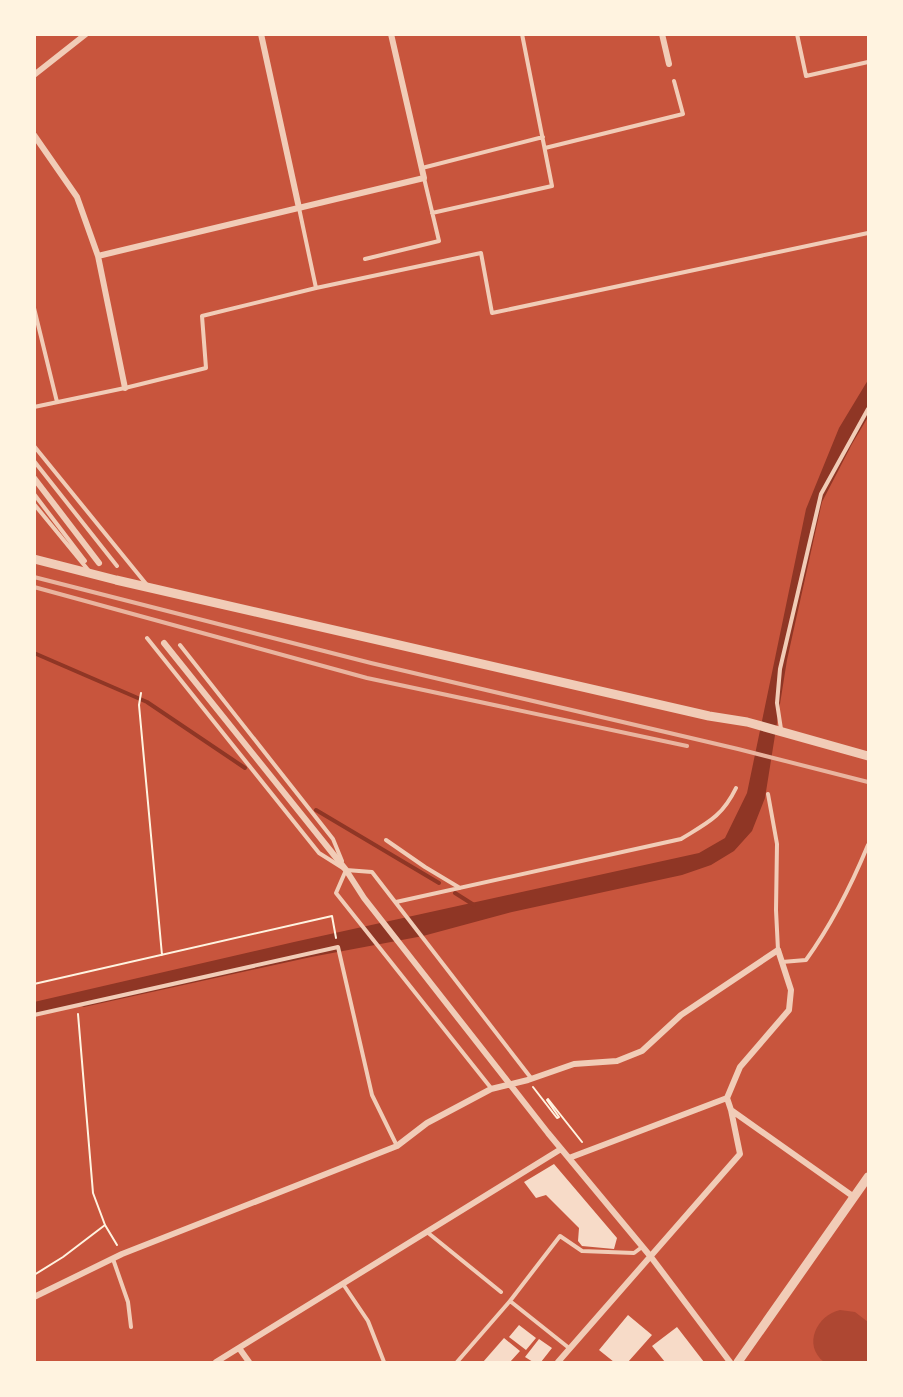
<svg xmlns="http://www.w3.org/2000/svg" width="903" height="1397" font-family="Manrope,sans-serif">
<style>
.green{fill:#ae4732}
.water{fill:#8f3625}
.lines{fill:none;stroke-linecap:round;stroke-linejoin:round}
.stream{stroke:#8f3625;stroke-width:4}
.building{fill:#f7dbc8}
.path{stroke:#fff3e0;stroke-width:2}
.service{stroke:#f1ccb7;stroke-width:4}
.minor{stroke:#f1ccb7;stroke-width:6}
.tertiary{stroke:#f1ccb7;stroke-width:9}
.rail{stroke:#e9b49f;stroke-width:4}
</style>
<rect width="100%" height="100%" fill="#c8553d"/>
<!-- green -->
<path class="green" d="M 840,1310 L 855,1312 L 868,1322 L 868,1362 L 824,1362 C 802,1345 817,1315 840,1310 Z"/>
<!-- water -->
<path class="water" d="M 868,380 L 868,417 L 852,444 L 822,502 L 787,660 L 765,798 L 752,831 L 734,851 L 711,865 L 682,875 L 512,912 L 423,936 L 311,957 L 84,1007 L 78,1005 L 35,1016 L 34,1002 L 294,942 L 699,853 L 725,838 L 747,793 L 806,509 L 839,428 Z"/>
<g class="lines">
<!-- stream -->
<path class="stream" d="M 34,653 L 147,702 L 245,768
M 316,810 L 439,883
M 455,893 L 474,905"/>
</g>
<!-- building -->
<path class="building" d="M 554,1164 L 617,1238 L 614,1249 L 582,1246 L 578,1241 L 579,1228 L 546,1195 L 536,1198 L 524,1182 Z
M 628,1315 L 652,1335 L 628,1362 L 614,1362 L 599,1350 Z
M 519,1325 L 536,1338 L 526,1350 L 509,1337 Z
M 677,1327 L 704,1362 L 665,1362 L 652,1346 Z
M 504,1338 L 520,1351 L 510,1362 L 483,1362 Z
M 539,1339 L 552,1348 L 541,1362 L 533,1362 L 525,1357 Z"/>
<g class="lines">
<!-- path -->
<path class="path" d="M 141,693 L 139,705 L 162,955
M 34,984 L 332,916 L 336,938
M 78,1014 L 93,1193 L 105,1225 L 117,1245
M 533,1087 L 557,1118 L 559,1117 L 547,1100 L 548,1099 L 582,1142
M 34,1275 L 63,1257 L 105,1225"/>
<!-- service -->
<path class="service" d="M 797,34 L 806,76 L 868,62
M 545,148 L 683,114 L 674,81
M 422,168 L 543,137
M 432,213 L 552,186 L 522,34
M 365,259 L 439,241 L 424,178
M 316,288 L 481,253 L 492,313 L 868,233
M 34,308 L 57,402
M 34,407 L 125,388 L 206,368 L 202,316 L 316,288 L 299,208
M 34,446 L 147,585
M 34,461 L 117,566
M 34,494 L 85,561
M 34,504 L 89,571
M 147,638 L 319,853 L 346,870 L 372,872 L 531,1078
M 180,645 L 333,839 L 342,861
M 781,729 L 777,703 L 780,669 L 821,494 L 868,409
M 768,794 L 777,844 L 776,910 L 778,950
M 386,840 L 425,867 L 460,888
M 346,870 L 336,893 L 491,1088
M 396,902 L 681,839 C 707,823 722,817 736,788
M 782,962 L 806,960 C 832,924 851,886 868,845
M 34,1015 L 338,947 L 372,1095 L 397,1146
M 427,1232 L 501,1292
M 113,1259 L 128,1302 L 131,1327
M 343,1284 L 368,1321 L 384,1362
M 510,1301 L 560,1236 L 582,1251 L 634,1253 L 642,1247
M 457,1362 L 510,1301 L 569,1348"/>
<!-- minor -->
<path class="minor" d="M 261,34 L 299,208
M 662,34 L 669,64
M 34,75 L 86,34
M 34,135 L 77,197 L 98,256 L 125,388
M 98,256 L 424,178 L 391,34
M 34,478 L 99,563
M 164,643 L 346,870 L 364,898 L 548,1133 L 651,1257 L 730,1362
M 569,1158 L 727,1098
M 34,1297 L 122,1254 L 397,1146 L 427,1123 L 491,1089 L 528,1080 L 574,1064 L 617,1061 L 642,1051 L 681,1015 L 778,950 L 791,990 L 789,1010 L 740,1067 L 727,1098 L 731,1110 L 854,1197
M 239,1348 L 249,1362
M 216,1362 L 561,1149
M 558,1362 L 740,1154 L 731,1110"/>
<!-- tertiary -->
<path class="tertiary" d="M 34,559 L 116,580 L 709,716 L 747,722 L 868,756
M 738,1362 L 868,1177"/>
<!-- rail -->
<path class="rail" d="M 34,577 L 371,663 L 738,749 L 868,782
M 34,587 L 367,678 L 687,746"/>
</g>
<!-- border -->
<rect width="903" height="1397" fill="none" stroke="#fff3e0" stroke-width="72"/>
</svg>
